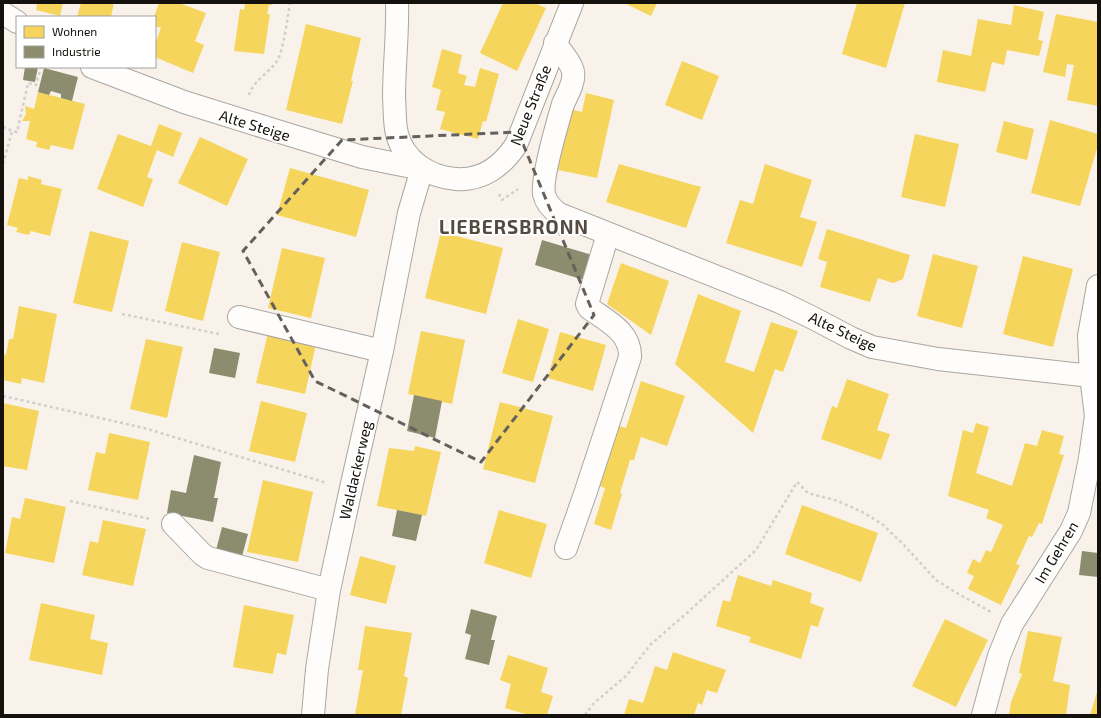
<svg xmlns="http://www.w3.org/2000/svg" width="1101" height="718" font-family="'Exo 2',sans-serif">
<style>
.homes{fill:#f6d55c}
.industry{fill:#8c8c6e}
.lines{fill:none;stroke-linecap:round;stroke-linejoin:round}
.minor-casing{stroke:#aaa6a0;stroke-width:24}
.path{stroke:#d1cfcd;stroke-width:2.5;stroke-dasharray:3 3;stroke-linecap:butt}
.minor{stroke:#fefdfc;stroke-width:22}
.marked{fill:none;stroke:#64605b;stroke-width:3;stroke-dasharray:8 5;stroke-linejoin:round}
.labels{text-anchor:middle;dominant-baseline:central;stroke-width:4;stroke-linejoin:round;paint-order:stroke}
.street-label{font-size:15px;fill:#15120d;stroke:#fff}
.district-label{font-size:19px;font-weight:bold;letter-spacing:1px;fill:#534b3f;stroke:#fff}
</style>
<rect width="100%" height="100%" fill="#f8f2eb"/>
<!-- homes -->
<path class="homes" d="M 37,3 L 63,3 L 60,16 L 36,10 Z
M 81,3 L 114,3 L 111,17 L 77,17 Z
M 159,3 L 179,3 L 206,13 L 195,41 L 204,45 L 193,73 L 155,57 L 155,44 L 161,28 L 155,26 L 155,17 L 154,17 Z
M 245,3 L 272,3 L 272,5 L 269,5 L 267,14 L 270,14 L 264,54 L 234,51 L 240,9 L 244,10 Z
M 503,3 L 535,3 L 546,8 L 517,71 L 480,53 Z
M 624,3 L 657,3 L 651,16 Z
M 857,3 L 905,3 L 886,68 L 842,54 Z
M 1014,5 L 1044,12 L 1038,40 L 1043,41 L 1039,56 L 1007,50 L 1004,65 L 992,62 L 985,92 L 937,82 L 943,50 L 971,56 L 978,19 L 1011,25 Z
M 1056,14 L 1098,22 L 1098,106 L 1067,100 L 1074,65 L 1067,64 L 1065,77 L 1043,72 Z
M 306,24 L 361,38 L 351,81 L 353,81 L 342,124 L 286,110 Z
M 442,49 L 462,55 L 458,73 L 467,76 L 464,85 L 475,87 L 480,68 L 499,74 L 486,122 L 483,121 L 478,139 L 440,129 L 445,112 L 436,110 L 441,90 L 432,87 Z
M 682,61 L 719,76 L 702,120 L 665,105 Z
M 38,92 L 85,104 L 73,150 L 51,145 L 49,150 L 36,147 L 37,142 L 26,139 L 30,121 L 22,121 L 26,114 L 25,106 L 34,109 Z
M 586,93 L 614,100 L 597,178 L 558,170 L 570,109 L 582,112 Z
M 1050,120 L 1098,134 L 1098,145 L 1080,206 L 1031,193 Z
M 1004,121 L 1034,129 L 1027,160 L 996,152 Z
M 159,124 L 182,133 L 173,157 L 157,150 L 147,177 L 153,179 L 143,207 L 97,189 L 118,134 L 151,146 Z
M 915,134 L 959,144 L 945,207 L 901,197 Z
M 200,137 L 248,159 L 227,206 L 178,183 Z
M 619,164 L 701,187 L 686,228 L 606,202 Z
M 765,164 L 812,180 L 800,217 L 817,222 L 802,267 L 726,243 L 740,200 L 753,204 Z
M 290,168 L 369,190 L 356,237 L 277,215 Z
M 28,176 L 42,180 L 41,184 L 62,189 L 50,236 L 31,231 L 29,235 L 16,232 L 18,228 L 7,225 L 19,178 L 28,180 Z
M 827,229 L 910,255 L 903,279 L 893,283 L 878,278 L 870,302 L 820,287 L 827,262 L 818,259 Z
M 90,231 L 129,241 L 112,312 L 73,303 Z
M 441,232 L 503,248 L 486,314 L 425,298 Z
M 182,242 L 220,252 L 203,321 L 165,311 Z
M 282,248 L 325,258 L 311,318 L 268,308 Z
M 933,254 L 978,266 L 962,328 L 917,316 Z
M 1023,256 L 1073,269 L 1053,347 L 1003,334 Z
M 621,263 L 669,281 L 651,335 L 607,304 Z
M 698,294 L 741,311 L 725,362 L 754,372 L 771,322 L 798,331 L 783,372 L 775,369 L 753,433 L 675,364 Z
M 19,306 L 57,314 L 44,383 L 22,378 L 21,384 L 3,380 L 3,354 L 6,355 L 9,339 L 13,339 Z
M 518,319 L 549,329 L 533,382 L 502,373 Z
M 421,331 L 465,340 L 452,404 L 408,394 Z
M 560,332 L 606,345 L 593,391 L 548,378 Z
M 268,333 L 316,344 L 305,394 L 256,383 Z
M 146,339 L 183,347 L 167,418 L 130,409 Z
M 847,379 L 889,394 L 877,430 L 890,434 L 881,460 L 821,439 L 832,406 L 837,408 Z
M 641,381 L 685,396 L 667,446 L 641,437 L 634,460 L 630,460 L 620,493 L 622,494 L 611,530 L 594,524 L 605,488 L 596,485 L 616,425 L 626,428 Z
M 261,401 L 307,413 L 295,462 L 249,451 Z
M 500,402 L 553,416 L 535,483 L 483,469 Z
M 3,403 L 39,411 L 27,470 L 3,466 Z
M 976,423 L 989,427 L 976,473 L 1012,486 L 1025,443 L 1037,446 L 1042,430 L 1064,436 L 1059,454 L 1064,455 L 1042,524 L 1039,523 L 1032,537 L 1029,536 L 1016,564 L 1020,565 L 1001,605 L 968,589 L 974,576 L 967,573 L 973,559 L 980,563 L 986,550 L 991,552 L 1003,525 L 986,518 L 989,510 L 948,496 L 963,430 L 973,433 Z
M 109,433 L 150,442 L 138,500 L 88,490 L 96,452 L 105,454 Z
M 415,446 L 441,452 L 426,516 L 377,506 L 389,448 L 414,451 Z
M 263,480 L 313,492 L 298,562 L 247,552 Z
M 25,498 L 66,507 L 54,563 L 5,553 L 12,517 L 20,519 Z
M 802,505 L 878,533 L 861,582 L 785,554 Z
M 499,510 L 547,524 L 531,578 L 484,563 Z
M 103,520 L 146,529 L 133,586 L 82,575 L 90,541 L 98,543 Z
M 360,556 L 396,566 L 386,604 L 350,595 Z
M 738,575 L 771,586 L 773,580 L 812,593 L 810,603 L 824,608 L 818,627 L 811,625 L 801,659 L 749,642 L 751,637 L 716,626 L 723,600 L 730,602 Z
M 41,603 L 95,615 L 90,639 L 108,643 L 102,675 L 29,660 Z
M 244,605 L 294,615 L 286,655 L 277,653 L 273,674 L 233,667 Z
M 945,619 L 988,640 L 956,707 L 912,686 Z
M 365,626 L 412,633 L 404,676 L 408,678 L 401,715 L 355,715 L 363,670 L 358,670 Z
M 1028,631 L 1062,637 L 1053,681 L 1070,685 L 1066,715 L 1009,715 L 1011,702 L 1022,674 L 1019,673 Z
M 673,652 L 726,670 L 717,693 L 707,690 L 702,705 L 698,703 L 694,715 L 624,715 L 629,699 L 643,703 L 655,666 L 667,670 Z
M 508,655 L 548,668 L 541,692 L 553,696 L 547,715 L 529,715 L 505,708 L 511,684 L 500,680 Z
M 1098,689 L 1098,715 L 1090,715 Z"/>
<!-- industry -->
<path class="industry" d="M 25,67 L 38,67 L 35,82 L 23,80 Z
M 44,68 L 78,77 L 72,101 L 61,98 L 61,94 L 51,91 L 49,95 L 38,92 Z
M 542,240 L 592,255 L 584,280 L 535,265 Z
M 214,348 L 240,353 L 235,378 L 209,373 Z
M 414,395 L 442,401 L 435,438 L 407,431 Z
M 194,455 L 221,462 L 214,498 L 218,498 L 213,522 L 167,513 L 171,490 L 186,493 Z
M 397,510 L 422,515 L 416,541 L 392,536 Z
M 222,527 L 248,534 L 241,560 L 215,554 Z
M 1082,551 L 1098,553 L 1098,577 L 1079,575 Z
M 471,609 L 497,616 L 491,640 L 495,640 L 489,665 L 465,659 L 471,635 L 465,633 Z"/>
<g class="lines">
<defs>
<path id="minor" d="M 397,3 C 398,34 394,66 394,97 C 395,109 394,122 397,134 C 404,161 429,177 456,179 C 482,181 502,166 516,145 L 572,3
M 3,13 L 17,22
M 555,43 C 560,50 572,64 573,72 C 575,82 567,95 563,104 C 558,121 541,179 544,194 C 546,203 552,209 559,214 L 780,302 L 813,318 L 851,338 L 872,347 L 938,359 L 1091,376
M 92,67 L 184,102 L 277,131 L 362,157 L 422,169
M 239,317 L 382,351
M 173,524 L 202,554 L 208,558 L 329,590
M 566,548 L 586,491 L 630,357 C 631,332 607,321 589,308 L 587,304 L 608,234
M 313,715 L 317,669 L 329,590 L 351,488 L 382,351 L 409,213 L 422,169
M 983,715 L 999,656 L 1012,624 L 1071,531 L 1079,513 L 1090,458 L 1096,416 L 1091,376 L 1089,336 L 1098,286"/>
</defs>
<!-- minor casing -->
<use href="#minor" class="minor-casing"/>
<!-- path -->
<path class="path" d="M 249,95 C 253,81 269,73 277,61 C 283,53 288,15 290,3
M 3,127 L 12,131 L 17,132 L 28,83 L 36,85 L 41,67
M 3,164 L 12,131
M 499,194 L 502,200 L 518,189
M 122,314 L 219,334
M 3,396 L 144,428 L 327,483
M 70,501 L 150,519
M 585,715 L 593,704 L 626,676 L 650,645 L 688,612 L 756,550 L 797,482 L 808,493 L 838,501 L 864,513 L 882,524 L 903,544 L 936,580 L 955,592 L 991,612"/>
<!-- minor -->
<use href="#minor" class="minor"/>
</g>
<!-- marked area -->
<path class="marked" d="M 518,132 L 594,315 L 481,462 L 315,381 L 243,251 L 342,140 Z"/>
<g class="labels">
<!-- street labels -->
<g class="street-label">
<text transform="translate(530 105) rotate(-68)">Neue Straße</text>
<text transform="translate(255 125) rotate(17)">Alte Steige</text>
<text transform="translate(843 331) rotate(25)">Alte Steige</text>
<text transform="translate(355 470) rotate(-77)">Waldackerweg</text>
<text transform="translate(1056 552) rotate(-59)">Im Gehren</text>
</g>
<!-- district labels -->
<g class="district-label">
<text x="514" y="226">LIEBERSBRONN</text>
</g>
</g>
<!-- border -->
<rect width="1101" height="718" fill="none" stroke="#15120d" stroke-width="8"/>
<!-- legend -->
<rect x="16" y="16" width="140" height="52" fill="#ffffff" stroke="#a1a09e"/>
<rect x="24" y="26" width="20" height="12" fill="#f6d55c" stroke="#a1a09e"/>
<text x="52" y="36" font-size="12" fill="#15120d">Wohnen</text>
<rect x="24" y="46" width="20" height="12" fill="#8c8c6e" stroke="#a1a09e"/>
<text x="52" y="56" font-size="12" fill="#15120d">Industrie</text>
</svg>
